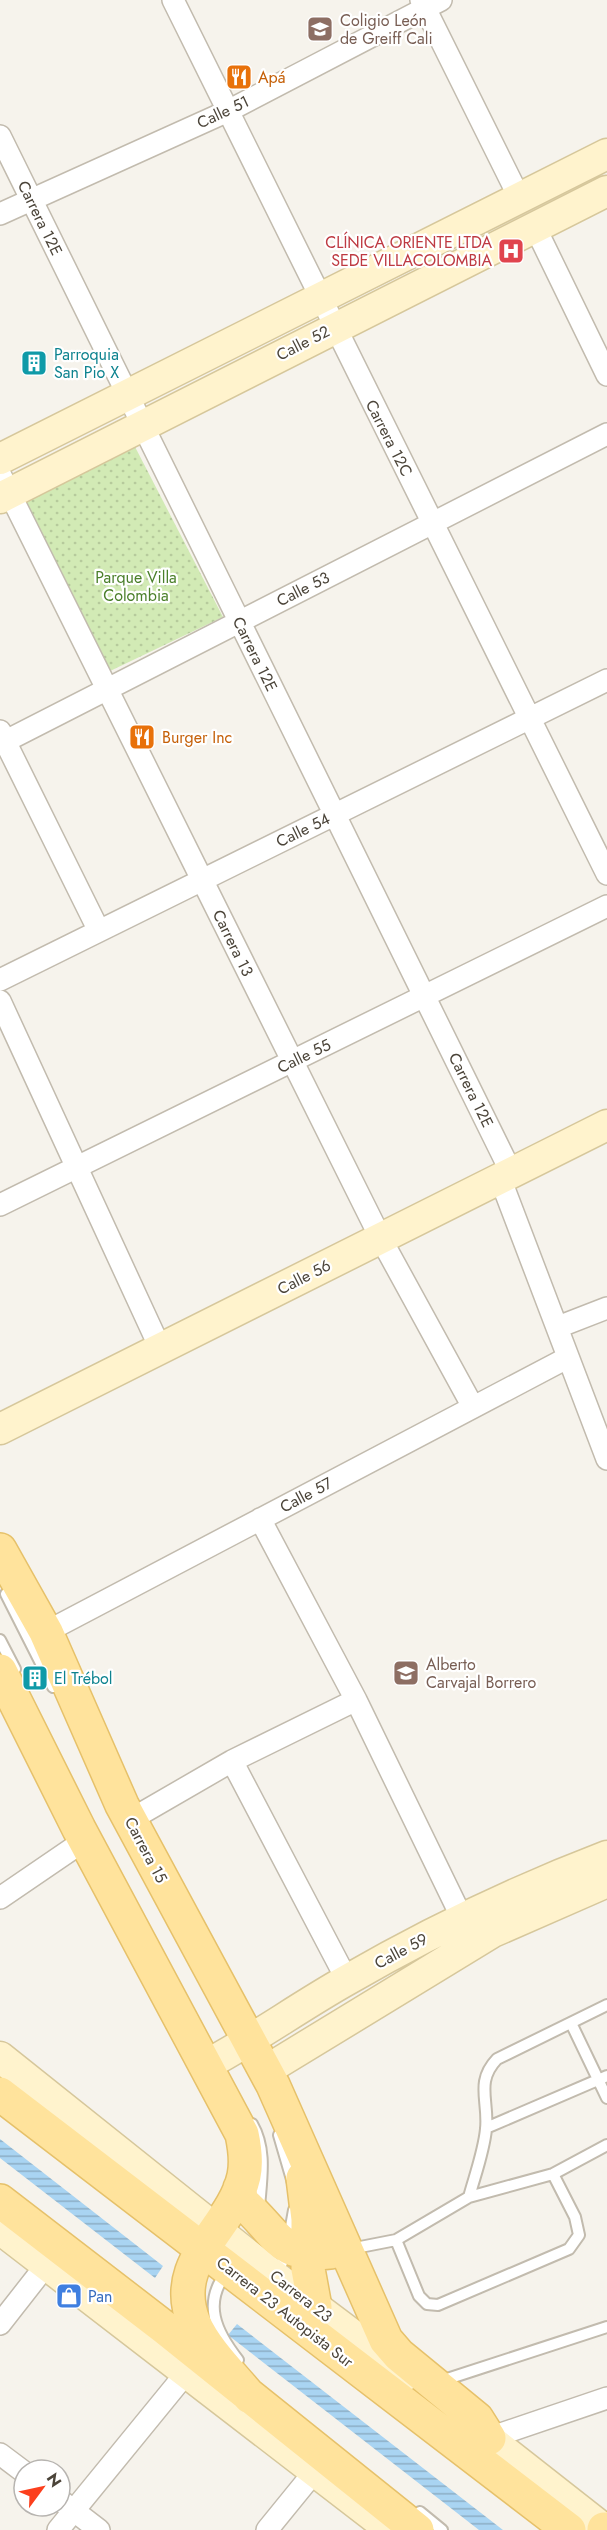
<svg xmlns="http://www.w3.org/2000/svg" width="607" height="2530" font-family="Jost,sans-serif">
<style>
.park{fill:url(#park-dots)}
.water{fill:url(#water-rules)}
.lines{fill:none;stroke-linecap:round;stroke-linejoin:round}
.lane-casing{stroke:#c2bbae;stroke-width:14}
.street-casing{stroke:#c2bbae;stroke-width:24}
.secondary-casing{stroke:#d6c79b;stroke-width:33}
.primary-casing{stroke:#e6c16a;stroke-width:36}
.lane{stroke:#fff;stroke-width:10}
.street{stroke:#fff;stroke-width:21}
.secondary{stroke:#fff3cd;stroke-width:30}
.primary{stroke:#ffe39c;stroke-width:33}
.labels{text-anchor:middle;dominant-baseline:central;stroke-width:4.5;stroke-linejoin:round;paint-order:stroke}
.education-label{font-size:16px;fill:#785e54;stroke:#fff;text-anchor:start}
.food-label{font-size:16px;fill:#c56008;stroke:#fff;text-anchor:start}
.street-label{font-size:16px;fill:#4b4439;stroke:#fff}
.health-label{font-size:16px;fill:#be3a42;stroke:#fff;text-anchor:end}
.culture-label{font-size:16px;fill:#0d838f;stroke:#fff;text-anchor:start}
.park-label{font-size:16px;fill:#4a7f2a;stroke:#fff}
.shop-label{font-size:16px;fill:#366cbe;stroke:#fff;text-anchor:start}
</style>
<defs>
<pattern id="park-dots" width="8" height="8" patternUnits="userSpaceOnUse" patternTransform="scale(1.5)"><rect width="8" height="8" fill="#d2eab5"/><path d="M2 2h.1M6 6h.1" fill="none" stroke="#b6ca9c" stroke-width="1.8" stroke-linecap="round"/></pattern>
<pattern id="water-rules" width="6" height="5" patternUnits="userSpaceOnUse" patternTransform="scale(1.5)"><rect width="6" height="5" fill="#a9d4f2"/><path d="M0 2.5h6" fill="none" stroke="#8caec5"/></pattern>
</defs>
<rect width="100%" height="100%" fill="#f6f3ec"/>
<!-- park -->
<path class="park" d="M 132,441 L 223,617 L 108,672 L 23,497 Z"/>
<!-- water -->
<path class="water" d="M 0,2139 L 163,2266 L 155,2278 L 0,2158 Z
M 237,2324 L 503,2530 L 479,2530 L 228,2335 Z"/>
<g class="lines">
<defs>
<path id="lane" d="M 6,1594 L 53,1687
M 0,1640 L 15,1669
M 571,2023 L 607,2098
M 252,2124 C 267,2150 261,2179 259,2208
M 486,2128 L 607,2076
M 279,2135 L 293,2183
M 469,2197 L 553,2174 L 607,2145
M 396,2240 L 419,2296 L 427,2304 L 438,2305 L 569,2249 L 579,2235 L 575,2217 L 553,2174
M 350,2249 L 396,2240 L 469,2197 C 475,2175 484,2151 486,2129 C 489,2101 475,2082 497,2059 L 607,2005
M 227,2272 C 202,2303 216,2332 238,2360
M 277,2276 L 287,2249 L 294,2210
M 441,2381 L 607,2327
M 420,2512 L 442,2530"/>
<path id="street" d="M 173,0 L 607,874
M 421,0 L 519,197
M 0,136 L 511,1172
M 0,214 L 228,111 L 441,0
M 535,227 L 607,375
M 0,474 L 381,1239 L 473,1407
M 0,731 L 99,931
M 0,744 L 607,434
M 0,980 L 607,680
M 0,1001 L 161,1350
M 500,1178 L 607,1459
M 0,1205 L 607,906
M 558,1327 L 607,1308
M 260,1519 L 356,1700 L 462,1918
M 46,1632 L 567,1358
M 232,1761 L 347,1980
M 130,1820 L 232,1761 L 356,1700
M 0,1898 L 85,1840
M 0,2324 L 47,2264
M 489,2438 L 607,2398
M 0,2454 L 24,2472
M 60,2500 L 99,2530
M 58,2530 L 187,2372
M 267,2530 L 315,2471"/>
<path id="secondary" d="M 0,459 L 607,154
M 0,498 L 607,191
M 0,1429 L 607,1125
M 0,2057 L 277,2278 L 406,2375
M 206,2065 C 255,2039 299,2007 347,1980 C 430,1932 518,1890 607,1856
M 265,2071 L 493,1932 L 607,1882
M 0,2229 L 391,2530
M 470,2424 L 605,2530"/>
<path id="primary" d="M 0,1550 L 46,1632 L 122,1805 L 273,2085 L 386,2340 L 399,2355 L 477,2419 L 489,2438
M 0,1671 L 79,1829 L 242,2134 C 245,2148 247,2162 244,2176 C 232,2230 168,2260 194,2323 C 206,2350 231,2374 250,2397
M 0,2094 L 569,2530
M 303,2178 L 308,2219 L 308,2269 L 315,2307
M 240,2188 L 241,2201 C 277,2231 277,2259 331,2252
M 0,2201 L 165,2328 L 417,2530
M 604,2529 L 604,2530"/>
</defs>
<!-- lane casing -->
<use href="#lane" class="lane-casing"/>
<!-- street casing -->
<use href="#street" class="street-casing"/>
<!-- secondary casing -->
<use href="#secondary" class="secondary-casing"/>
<!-- primary casing -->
<use href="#primary" class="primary-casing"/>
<!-- lane -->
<use href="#lane" class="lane"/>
<!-- street -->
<use href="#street" class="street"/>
<!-- secondary -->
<use href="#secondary" class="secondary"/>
<!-- primary -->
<use href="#primary" class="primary"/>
</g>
<!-- icons -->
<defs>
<symbol id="university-square" viewBox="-11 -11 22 22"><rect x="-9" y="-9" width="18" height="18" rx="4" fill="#8d6e63" stroke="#fff"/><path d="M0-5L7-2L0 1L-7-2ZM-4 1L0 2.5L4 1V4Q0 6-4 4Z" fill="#fff"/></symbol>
<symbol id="restaurant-square" viewBox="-11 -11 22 22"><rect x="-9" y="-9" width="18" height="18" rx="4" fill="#e8710a" stroke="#fff"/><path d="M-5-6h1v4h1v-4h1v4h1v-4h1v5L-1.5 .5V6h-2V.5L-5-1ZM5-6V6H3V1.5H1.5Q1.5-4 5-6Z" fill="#fff"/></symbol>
<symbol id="hospital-square" viewBox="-11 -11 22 22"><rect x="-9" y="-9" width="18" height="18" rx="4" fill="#e0444e" stroke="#fff"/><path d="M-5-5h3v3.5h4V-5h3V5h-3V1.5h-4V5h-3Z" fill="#fff"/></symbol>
<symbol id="building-square" viewBox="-11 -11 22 22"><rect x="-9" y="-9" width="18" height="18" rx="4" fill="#0f9aa8" stroke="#fff"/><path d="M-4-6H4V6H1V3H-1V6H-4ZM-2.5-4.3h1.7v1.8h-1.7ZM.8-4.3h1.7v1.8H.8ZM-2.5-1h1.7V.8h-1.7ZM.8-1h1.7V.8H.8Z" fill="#fff"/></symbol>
<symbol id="school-square" viewBox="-11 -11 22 22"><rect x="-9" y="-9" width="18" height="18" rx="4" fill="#8d6e63" stroke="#fff"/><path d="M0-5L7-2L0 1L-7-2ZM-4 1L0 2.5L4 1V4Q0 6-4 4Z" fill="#fff"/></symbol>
<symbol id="shop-square" viewBox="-11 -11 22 22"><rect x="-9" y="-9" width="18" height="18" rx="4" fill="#3f7fe0" stroke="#fff"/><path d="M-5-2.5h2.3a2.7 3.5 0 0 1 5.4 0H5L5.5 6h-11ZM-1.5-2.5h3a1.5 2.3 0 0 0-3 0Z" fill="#fff"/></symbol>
</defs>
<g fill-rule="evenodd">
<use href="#university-square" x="305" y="14" width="30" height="30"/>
<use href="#restaurant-square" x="224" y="62" width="30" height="30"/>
<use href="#hospital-square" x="496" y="236" width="30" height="30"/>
<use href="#building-square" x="19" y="348" width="30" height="30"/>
<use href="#restaurant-square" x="127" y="722" width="30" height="30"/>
<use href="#school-square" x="391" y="1658" width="30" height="30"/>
<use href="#building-square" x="20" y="1663" width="30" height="30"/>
<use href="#shop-square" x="54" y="2281" width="30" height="30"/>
</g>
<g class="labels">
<!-- education labels -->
<g class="education-label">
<text x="340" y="20">Coligio León<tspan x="340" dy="18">de Greiff Cali</tspan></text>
<text x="426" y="1664">Alberto<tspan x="426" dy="18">Carvajal Borrero</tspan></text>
</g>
<!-- food labels -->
<g class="food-label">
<text x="258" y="77">Apá</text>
<text x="162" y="737">Burger Inc</text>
</g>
<!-- street labels -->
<g class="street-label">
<text transform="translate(223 112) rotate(-25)">Calle 51</text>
<text transform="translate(40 218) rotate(64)">Carrera 12E</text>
<text transform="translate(303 343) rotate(-27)">Calle 52</text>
<text transform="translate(389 438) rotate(63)">Carrera 12C</text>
<text transform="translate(303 589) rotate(-27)">Calle 53</text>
<text transform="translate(255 654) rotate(64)">Carrera 12E</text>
<text transform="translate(303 830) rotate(-26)">Calle 54</text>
<text transform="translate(233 943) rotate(64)">Carrera 13</text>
<text transform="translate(304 1056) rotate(-26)">Calle 55</text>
<text transform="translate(471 1090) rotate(64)">Carrera 12E</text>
<text transform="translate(304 1277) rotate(-27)">Calle 56</text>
<text transform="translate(306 1495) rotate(-28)">Calle 57</text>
<text transform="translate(146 1850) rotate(62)">Carrera 15</text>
<text transform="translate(401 1951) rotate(-28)">Calle 59</text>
<text transform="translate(301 2296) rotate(38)">Carrera 23</text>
<text transform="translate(285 2312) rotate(38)">Carrera 23 Autopista Sur</text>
</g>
<!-- health labels -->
<g class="health-label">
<text x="492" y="242">CLÍNICA ORIENTE LTDA<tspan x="492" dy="18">SEDE VILLACOLOMBIA</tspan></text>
</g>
<!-- culture labels -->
<g class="culture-label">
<text x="54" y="354">Parroquia<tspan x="54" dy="18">San Pio X</tspan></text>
<text x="54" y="1678">El Trébol</text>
</g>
<!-- park labels -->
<g class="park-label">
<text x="136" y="577">Parque Villa<tspan x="136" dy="18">Colombia</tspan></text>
</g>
<!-- shop labels -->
<g class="shop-label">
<text x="88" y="2296">Pan</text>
</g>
</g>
<!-- north arrow -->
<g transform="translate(42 2488) rotate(57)"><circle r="28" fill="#ffffff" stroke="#b7b4b0" stroke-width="1.5"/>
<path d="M0-4.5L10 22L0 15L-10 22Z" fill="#fc3f1d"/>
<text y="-9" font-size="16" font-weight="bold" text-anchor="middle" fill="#4b4439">N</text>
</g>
</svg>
